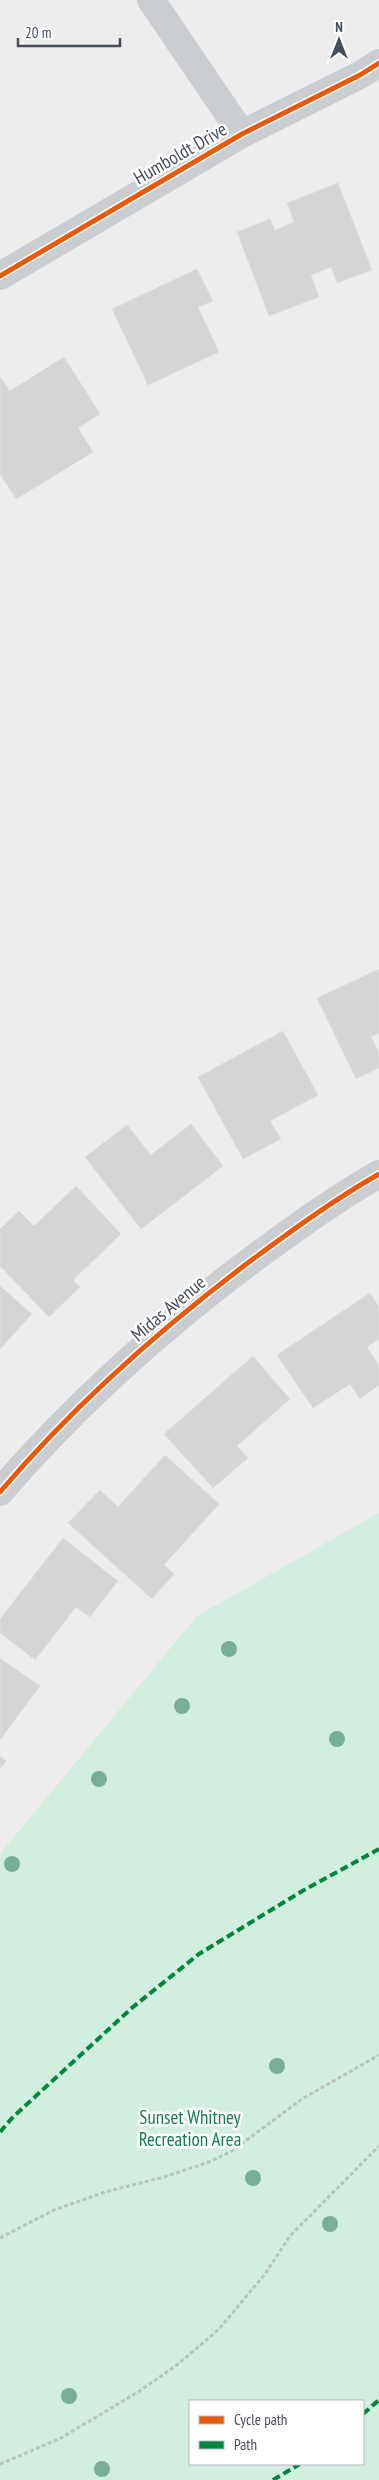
<svg xmlns="http://www.w3.org/2000/svg" width="379" height="2480" font-family="'PT Sans Narrow',sans-serif">
<style>
.green{fill:#d1eede;fill-rule:evenodd}
.building{fill:#d5d5d7;stroke:#dfdfe0}
.lines{fill:none;stroke-linecap:round;stroke-linejoin:round}
.path{stroke:#b7c3c1;stroke-width:3;stroke-dasharray:4 2.5;stroke-linecap:butt}
.minor{stroke:#cbced1;stroke-width:28}
.tertiary{stroke:#cbced1;stroke-width:28}
.quiet{stroke:#00873e;stroke-width:4;stroke-dasharray:8 4;stroke-linecap:butt}
.cycleway-casing{stroke:#fff;stroke-width:8}
.cycleway{stroke:#e8590c;stroke-width:5}
.tree{fill:#77ae97}
.labels{text-anchor:middle;dominant-baseline:central;stroke-width:5;stroke-linejoin:round;paint-order:stroke}
.street-label{font-size:19px;fill:#454e5a;stroke:#fff}
.park-label{font-size:19px;fill:#167b50;stroke:#fff}
</style>
<rect width="100%" height="100%" fill="#eeeded"/>
<!-- green -->
<path class="green" d="M 379,1513 L 379,2480 L 0,2480 L 0,1854 L 197,1616 ZM 190,2401 L 363,2401 L 363,2464 L 190,2464 Z"/>
<!-- building -->
<path class="building" d="M 338,183 L 372,270 L 337,283 L 331,267 L 311,275 L 319,297 L 269,316 L 237,232 L 270,219 L 275,230 L 294,222 L 287,203 Z
M 197,269 L 213,301 L 198,307 L 219,352 L 148,385 L 112,309 Z
M 64,357 L 100,414 L 78,428 L 93,452 L 16,499 L 0,474 L 0,376 L 10,391 Z
M 379,969 L 379,1033 L 371,1037 L 379,1053 L 379,1068 L 356,1079 L 317,998 Z
M 283,1031 L 318,1095 L 270,1121 L 281,1139 L 243,1159 L 198,1077 Z
M 191,1124 L 223,1166 L 141,1229 L 85,1157 L 127,1125 L 151,1155 Z
M 76,1186 L 121,1234 L 73,1280 L 80,1287 L 49,1317 L 0,1266 L 0,1229 L 19,1211 L 34,1226 Z
M 0,1286 L 32,1314 L 0,1349 Z
M 370,1293 L 379,1307 L 379,1339 L 367,1347 L 379,1366 L 379,1385 L 360,1399 L 350,1384 L 313,1408 L 277,1355 Z
M 253,1356 L 290,1399 L 237,1446 L 248,1458 L 213,1488 L 164,1434 Z
M 165,1455 L 219,1504 L 164,1565 L 174,1574 L 152,1599 L 68,1523 L 100,1490 L 118,1507 Z
M 63,1538 L 118,1581 L 90,1617 L 76,1607 L 35,1660 L 0,1633 L 0,1619 Z
M 0,1658 L 40,1686 L 0,1740 Z
M 0,1756 L 6,1761 L 0,1769 Z"/>
<g class="lines">
<!-- path -->
<path class="path" d="M 0,2238 L 54,2210 L 105,2192 L 164,2177 L 209,2162 L 232,2151 L 302,2099 L 379,2055
M 0,2464 L 61,2438 L 138,2392 L 177,2365 L 219,2329 L 265,2274 L 290,2236 L 379,2146"/>
<!-- minor -->
<path class="minor" d="M 151,0 L 242,134
M 0,276 L 242,134 L 360,75 L 379,63"/>
<!-- tertiary -->
<path class="tertiary" d="M 0,1492 C 75,1404 161,1328 253,1259 C 294,1229 335,1199 379,1174"/>
<!-- quiet -->
<path class="quiet" d="M 0,2132 L 13,2117 L 133,2007 L 199,1954 L 304,1890 L 379,1849
M 363,2414 L 379,2400
M 273,2480 L 300,2464"/>
<defs>
<path id="cycleway" d="M 0,276 L 242,134 L 360,75 L 379,63
M 0,1492 C 75,1404 161,1328 253,1259 C 294,1229 335,1199 379,1174"/>
</defs>
<!-- cycleway casing -->
<use href="#cycleway" class="cycleway-casing"/>
<!-- cycleway -->
<use href="#cycleway" class="cycleway"/>
</g>
<!-- trees -->
<g class="tree">
<circle cx="229" cy="1649" r="8"/>
<circle cx="182" cy="1706" r="8"/>
<circle cx="337" cy="1739" r="8"/>
<circle cx="99" cy="1779" r="8"/>
<circle cx="12" cy="1864" r="8"/>
<circle cx="277" cy="2066" r="8"/>
<circle cx="253" cy="2178" r="8"/>
<circle cx="330" cy="2224" r="8"/>
<circle cx="69" cy="2396" r="8"/>
<circle cx="102" cy="2469" r="8"/>
</g>
<g class="labels">
<!-- street labels -->
<g class="street-label">
<text transform="translate(180 153) rotate(-30)">Humboldt Drive</text>
<text transform="translate(168 1308) rotate(-40)">Midas Avenue</text>
</g>
<!-- park labels -->
<g class="park-label">
<text x="190" y="2117">Sunset Whitney<tspan x="190" dy="22">Recreation Area</tspan></text>
</g>
</g>
<!-- legend -->
<rect x="189" y="2400" width="175" height="65" fill="#ffffff" stroke="#b5b8bd"/>
<rect x="199" y="2416" width="25" height="8" fill="#e8590c" stroke="#b5b8bd"/>
<text x="234" y="2425" font-size="15" fill="#454e5a">Cycle path</text>
<rect x="199" y="2441" width="25" height="8" fill="#00873e" stroke="#b5b8bd"/>
<text x="234" y="2450" font-size="15" fill="#454e5a">Path</text>
<!-- north arrow -->
<g transform="translate(339 40)" stroke="#ffffff" stroke-width="4" paint-order="stroke">
<path d="M0-4L9 19L0 12L-9 19Z" fill="#454e5a"/>
<text y="-8" font-size="14" font-weight="bold" text-anchor="middle" fill="#454e5a">N</text>
</g>
<!-- scale -->
<path d="M18 38v8h102v-8" fill="none" stroke="#454e5a" stroke-width="2.5"/>
<text x="25" y="38" font-size="15" fill="#454e5a" stroke="#ffffff" stroke-width="4" paint-order="stroke">20 m</text>
</svg>
